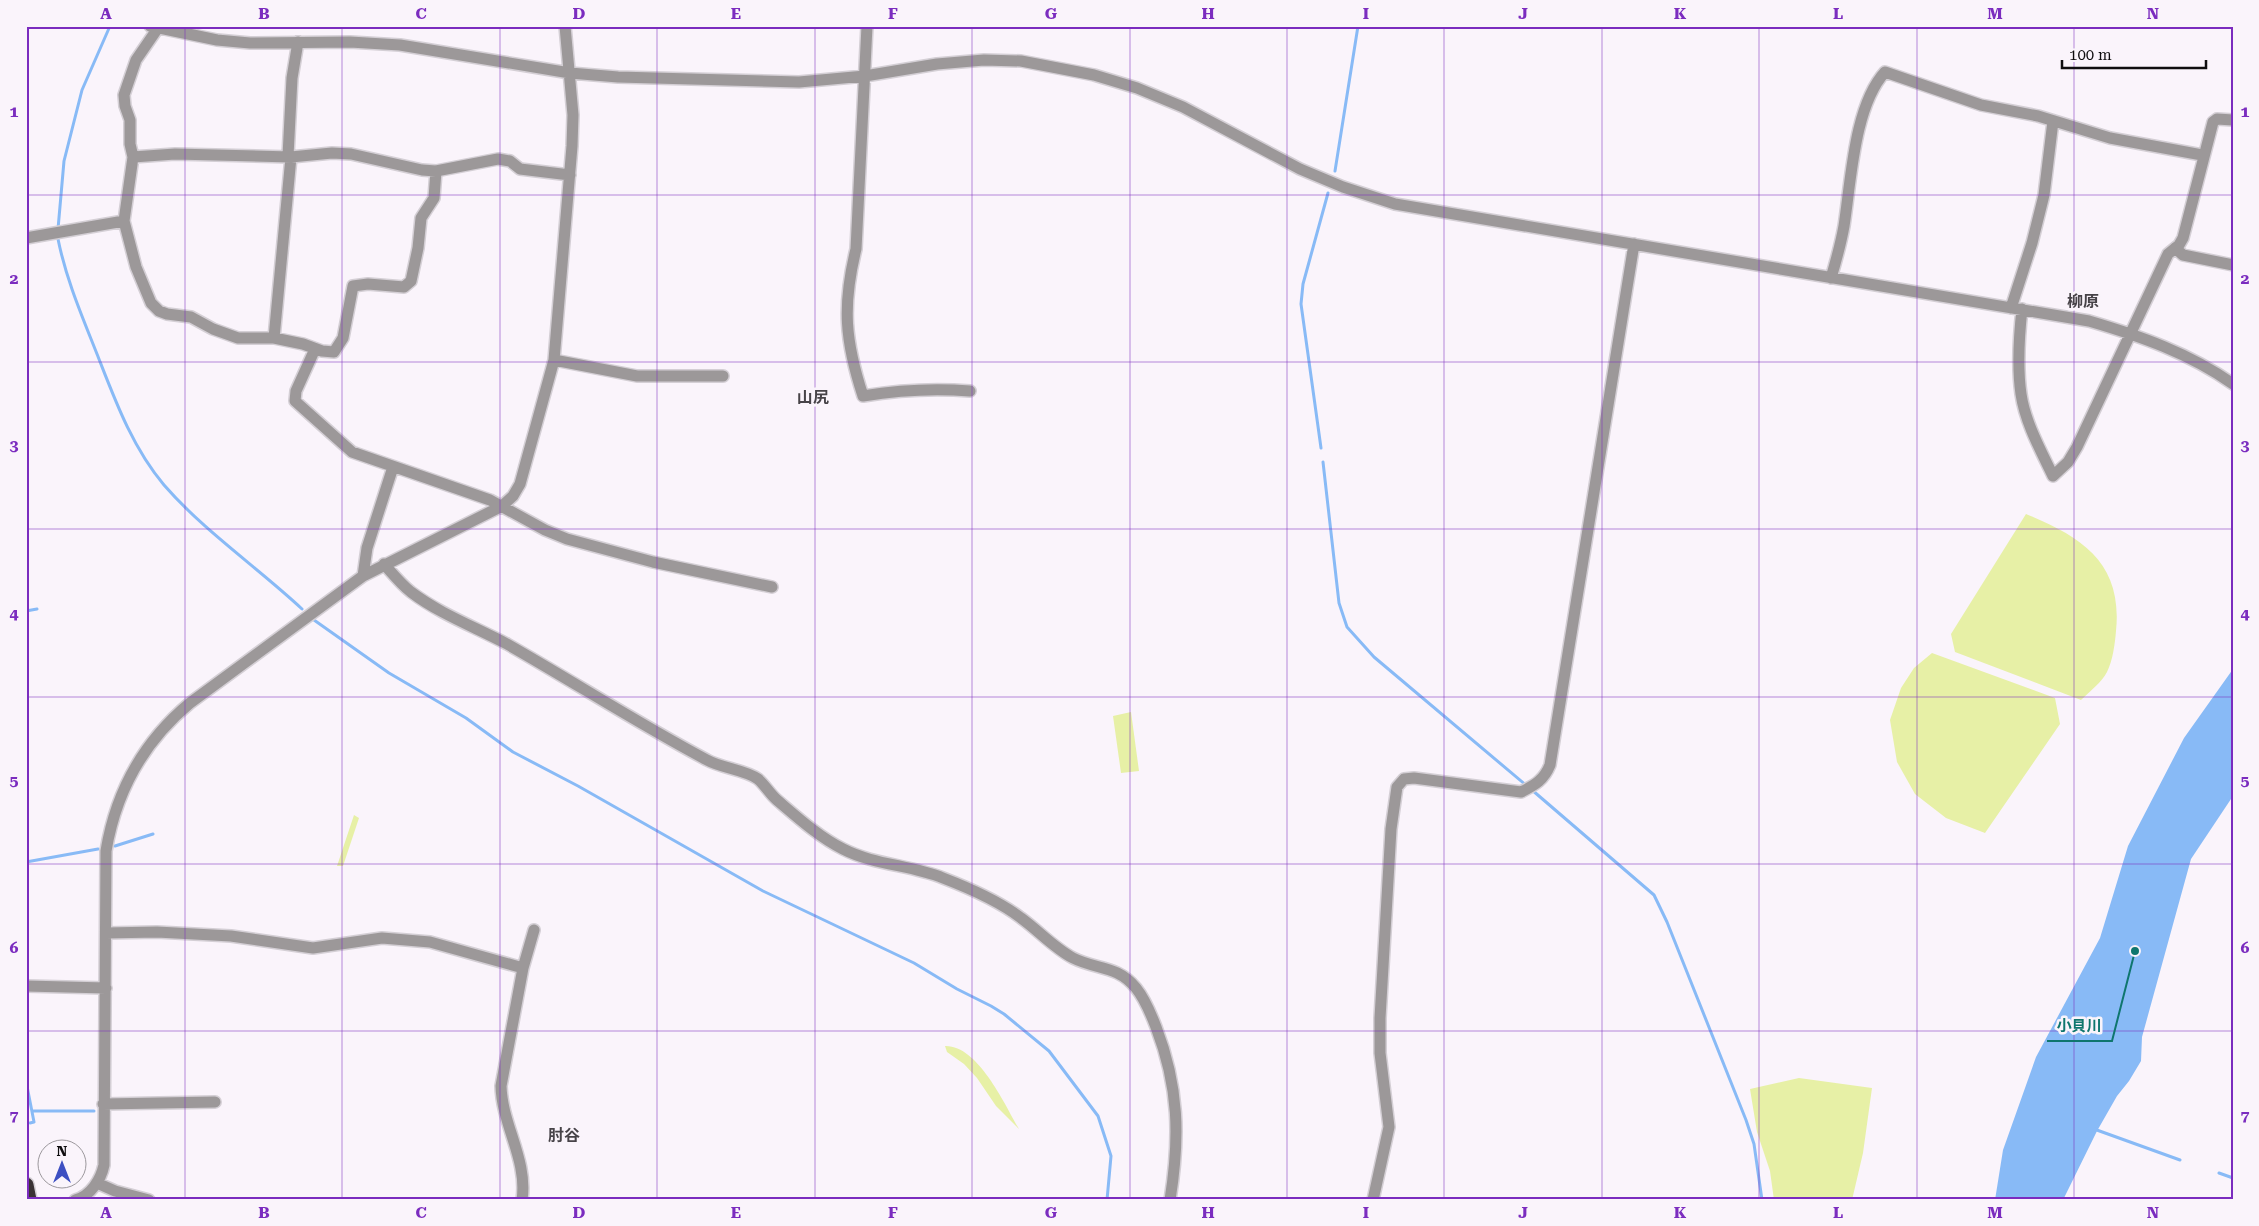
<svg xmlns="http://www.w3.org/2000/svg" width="2259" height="1226" font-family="'Roboto Serif','Noto Sans JP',serif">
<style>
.green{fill:#e7f0a6}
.water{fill:#88baf6}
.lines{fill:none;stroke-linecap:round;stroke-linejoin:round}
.stream{stroke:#88baf6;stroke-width:3}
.minor-casing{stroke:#d4cfd5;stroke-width:14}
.highway-casing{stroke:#d4cfd5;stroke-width:18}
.minor{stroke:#9c9899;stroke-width:11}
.highway{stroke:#3a3234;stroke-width:15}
.grid{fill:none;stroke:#7b2cbf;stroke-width:1;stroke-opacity:0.55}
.labels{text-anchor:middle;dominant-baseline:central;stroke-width:5;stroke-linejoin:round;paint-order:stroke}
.quarter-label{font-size:16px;font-weight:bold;fill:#474348;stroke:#faf4fb}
.leader{fill:none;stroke:#0f766e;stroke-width:2}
.callout-dot{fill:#0f766e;stroke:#faf4fb;stroke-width:2}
.callout-label{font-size:15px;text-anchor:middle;font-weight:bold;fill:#0f766e;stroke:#faf4fb;stroke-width:5;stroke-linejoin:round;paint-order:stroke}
.neatline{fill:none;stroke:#7b2cbf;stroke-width:2}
.grid-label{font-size:16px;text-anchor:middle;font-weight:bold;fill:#7b2cbf}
</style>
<rect width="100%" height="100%" fill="#faf4fb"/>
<!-- green -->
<path class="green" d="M 2026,514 C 2082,537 2123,563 2116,631 C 2115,643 2113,660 2107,672 C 2102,682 2089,692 2081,700 L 1955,652 L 1951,634 Z
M 1932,653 L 2055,698 L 2060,724 L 1985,833 L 1946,818 L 1915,794 L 1897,762 L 1890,720 L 1901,688 L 1914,668 Z
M 1131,712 L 1139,771 L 1121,773 L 1113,716 Z
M 354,815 L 359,818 L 343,866 L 337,866 Z
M 945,1046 C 978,1045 1005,1105 1019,1129 L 996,1106 L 977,1078 L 964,1064 L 947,1052 Z
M 1799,1078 L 1872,1088 L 1863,1153 L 1852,1200 L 1774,1200 L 1770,1171 L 1757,1132 L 1750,1089 Z"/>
<!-- water -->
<path class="water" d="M 2233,669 L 2233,796 L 2191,859 L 2142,1037 L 2141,1061 L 2129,1081 L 2117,1096 L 2097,1131 L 2063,1200 L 1995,1200 L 2003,1150 L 2036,1057 L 2100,938 L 2128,846 L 2184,738 Z"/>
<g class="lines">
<!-- stream -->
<path class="stream" d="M 1335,171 L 1358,26
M 58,229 L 64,161 L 82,90 L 110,26
M 58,239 C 66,279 82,316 97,354 C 115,400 132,447 164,485 C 205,532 257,567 302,609
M 1321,448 L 1301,304 L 1303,284 L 1328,193
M 1323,462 L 1339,603 L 1347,627 L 1374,657 L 1527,786
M 26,611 L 37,609
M 314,620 L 389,673 L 466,718 L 513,752 L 578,786 L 763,891 L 914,963 L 957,989 L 991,1006 L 1004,1014 L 1049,1051 L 1098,1116 L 1111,1156 L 1107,1200
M 1532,790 L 1654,895 L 1667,922 L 1746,1120 L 1754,1144 L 1762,1200
M 115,846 L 153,834
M 26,862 L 98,849
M 26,1081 L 34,1122 L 30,1123
M 32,1111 L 94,1111
M 2094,1129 L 2180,1160
M 2219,1173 L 2233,1178"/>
<defs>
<path id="minor" d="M 150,26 L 217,40 L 250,43 L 350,42 L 400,45 L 570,73 L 618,77 L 799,82 L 865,76 L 937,64 L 984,60 L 1021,61 L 1094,75 L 1137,88 L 1183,107 L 1300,169 L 1343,187 L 1395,204 L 2089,321 C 2140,336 2189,353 2233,384
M 867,26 L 856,249 C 842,306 845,341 863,396 C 899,390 933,388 970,391
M 158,28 L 136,60 L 124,95 L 125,106 L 130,120 L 130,144 L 133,157 L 124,221 L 136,267 L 151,303 L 159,311 L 167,314 L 191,317 L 213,329 L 238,338 L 274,338 L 303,344 L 322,351 L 334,352 L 343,338 L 353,286 L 368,284 L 404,287 L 411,281 L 418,248 L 421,218 L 434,198 L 436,171
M 288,156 L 292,78 L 298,42
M 133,157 L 175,154 L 291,157 L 332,153 L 351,154 L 422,170 L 436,171 L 498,159 L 510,161 L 520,169 L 570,175
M 26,238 L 124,221
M 2175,248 L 2183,255 L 2233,265
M 1831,278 C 1836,261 1841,243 1844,226 C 1851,181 1854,106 1885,72 L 1981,105 L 2038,116 L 2110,138 L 2202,155
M 2011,308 L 2032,243 L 2044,195 L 2053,121
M 2022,309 C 2019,336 2017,366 2021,394 C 2025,422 2041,451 2053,476 L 2068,462 L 2077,447 L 2168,254 L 2179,245 L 2183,238 L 2213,122 L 2217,119 L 2233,120
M 274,338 L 291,157
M 315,349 L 296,391 L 295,401 L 352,452 L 490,500 L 545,530 L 567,539 L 653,562 L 772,587
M 554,360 L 637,376 L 723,376
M 384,564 C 392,573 401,584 411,592 C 440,614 475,627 507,644 C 574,682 639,724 707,760 C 721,768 746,770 758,779 C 765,785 770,794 777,800 C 797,817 819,837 843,849 C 874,865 911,865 943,878 C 969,888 999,901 1021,918 C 1039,931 1054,948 1073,958 C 1097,970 1117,965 1136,988 C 1145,999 1151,1014 1156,1027 C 1179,1087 1180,1137 1170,1200
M 363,576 L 367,548 L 393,467
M 106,933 L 157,932 L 231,936 L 313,948 L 382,938 L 430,942 L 523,968
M 26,986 L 106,988
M 103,1104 L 215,1102
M 97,1183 L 115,1191 L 149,1200
M 75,1200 C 91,1196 101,1179 104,1165 L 106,851 C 116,791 143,742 190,703 L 363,576 L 502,506 L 513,496 L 520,484 L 554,360 L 572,146 L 573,115 L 565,26
M 522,1200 C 528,1160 502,1125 501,1086 L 523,968 L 534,930
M 1373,1200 L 1389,1127 L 1380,1053 L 1380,1018 L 1391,829 L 1397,787 L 1404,779 L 1414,778 L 1521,792 C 1535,785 1544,780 1550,765 L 1634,244"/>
<path id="highway" d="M 26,1185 L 29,1200"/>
</defs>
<!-- minor casing -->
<use href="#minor" class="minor-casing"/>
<!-- highway casing -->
<use href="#highway" class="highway-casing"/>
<!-- minor -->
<use href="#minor" class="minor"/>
<!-- highway -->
<use href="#highway" class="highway"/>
</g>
<!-- grid -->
<path class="grid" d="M 185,26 L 185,1200M 342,26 L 342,1200M 500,26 L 500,1200M 657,26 L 657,1200M 815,26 L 815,1200M 972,26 L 972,1200M 1130,26 L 1130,1200M 1287,26 L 1287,1200M 1444,26 L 1444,1200M 1602,26 L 1602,1200M 1759,26 L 1759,1200M 1917,26 L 1917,1200M 2074,26 L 2074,1200M 26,195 L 2233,195M 26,362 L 2233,362M 26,529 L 2233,529M 26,697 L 2233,697M 26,864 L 2233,864M 26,1031 L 2233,1031"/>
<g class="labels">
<!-- quarter labels -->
<g class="quarter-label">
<text x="2083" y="301">柳原</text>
<text x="813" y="397">山尻</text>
<text x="564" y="1135">肘谷</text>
</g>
</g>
<!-- callouts -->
<path class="leader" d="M2135 951L2112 1041H2047"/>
<circle class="callout-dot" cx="2135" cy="951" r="5"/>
<g class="callout-label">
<text x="2079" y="1031">小貝川</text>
</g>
<!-- border -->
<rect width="2259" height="1226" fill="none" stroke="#faf4fb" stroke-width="55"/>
<!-- north arrow -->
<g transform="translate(62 1164)"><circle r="24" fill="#faf4fb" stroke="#9c989d"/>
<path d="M0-4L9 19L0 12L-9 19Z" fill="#3d4fc2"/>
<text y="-8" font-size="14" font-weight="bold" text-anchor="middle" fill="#0f0d0f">N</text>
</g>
<!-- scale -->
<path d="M2062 60v8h144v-8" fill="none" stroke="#0f0d0f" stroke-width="2.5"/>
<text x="2069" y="60" font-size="15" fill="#0f0d0f" stroke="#faf4fb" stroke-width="4" paint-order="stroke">100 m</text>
<rect x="28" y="28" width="2204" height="1170" class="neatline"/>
<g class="grid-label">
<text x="106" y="19">A</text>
<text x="264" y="19">B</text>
<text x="421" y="19">C</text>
<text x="579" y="19">D</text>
<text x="736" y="19">E</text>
<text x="893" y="19">F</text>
<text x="1051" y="19">G</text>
<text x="1208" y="19">H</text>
<text x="1366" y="19">I</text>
<text x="1523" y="19">J</text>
<text x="1680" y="19">K</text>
<text x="1838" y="19">L</text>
<text x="1995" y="19">M</text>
<text x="2153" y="19">N</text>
<text x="14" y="117">1</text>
<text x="2245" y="117">1</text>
<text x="14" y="284">2</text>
<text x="2245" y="284">2</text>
<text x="14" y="451">3</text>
<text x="2245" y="451">3</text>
<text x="14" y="619">4</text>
<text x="2245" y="619">4</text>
<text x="14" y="786">5</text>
<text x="2245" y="786">5</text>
<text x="14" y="953">6</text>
<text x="2245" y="953">6</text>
<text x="14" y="1121">7</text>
<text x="2245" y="1121">7</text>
<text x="106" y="1218">A</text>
<text x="264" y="1218">B</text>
<text x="421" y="1218">C</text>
<text x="579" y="1218">D</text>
<text x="736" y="1218">E</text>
<text x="893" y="1218">F</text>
<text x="1051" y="1218">G</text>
<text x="1208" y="1218">H</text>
<text x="1366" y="1218">I</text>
<text x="1523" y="1218">J</text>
<text x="1680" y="1218">K</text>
<text x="1838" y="1218">L</text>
<text x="1995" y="1218">M</text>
<text x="2153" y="1218">N</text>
</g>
</svg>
